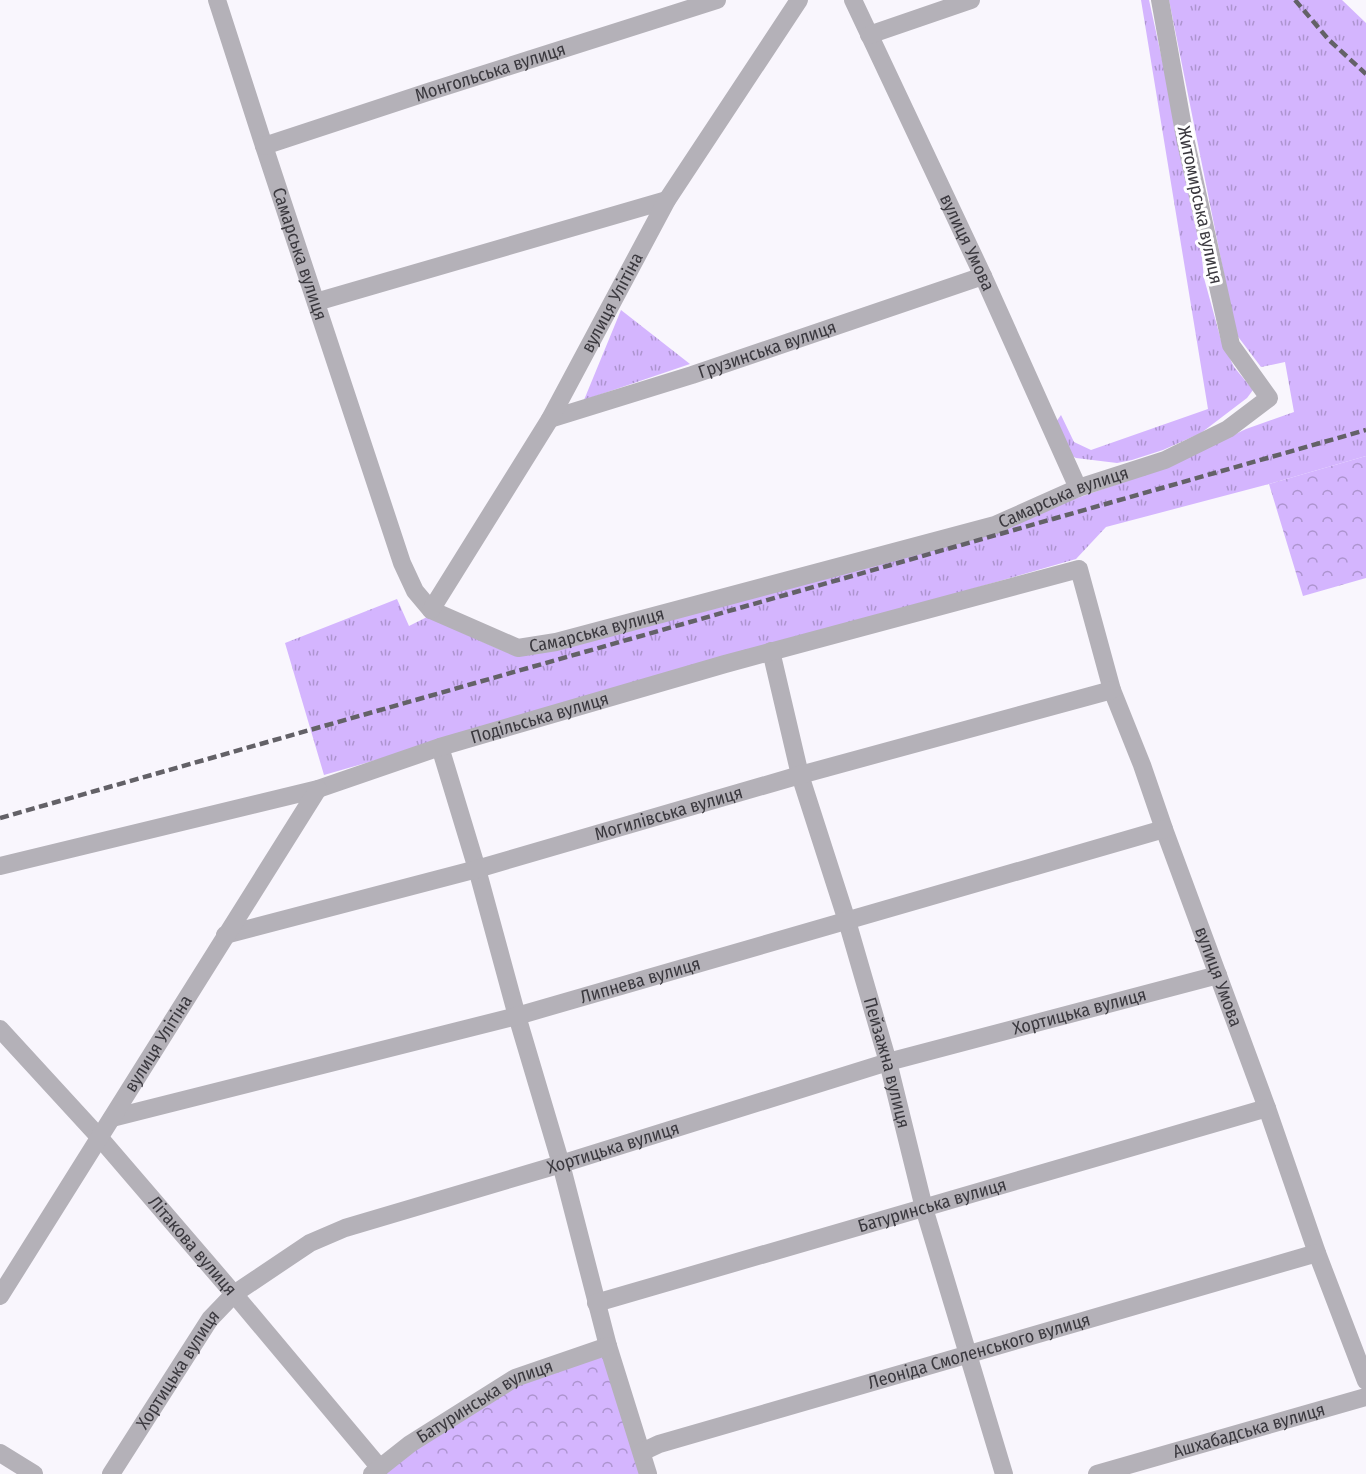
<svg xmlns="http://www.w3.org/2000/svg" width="1366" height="1474" font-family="'Fira Sans Condensed',sans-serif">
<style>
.grass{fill:url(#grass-tufts)}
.forest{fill:url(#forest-crowns)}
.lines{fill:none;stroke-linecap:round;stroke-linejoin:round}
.minor{stroke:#b4b1b8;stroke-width:18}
.rail{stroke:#636167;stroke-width:4.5;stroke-dasharray:9 4.5;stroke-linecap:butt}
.labels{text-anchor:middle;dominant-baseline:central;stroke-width:6;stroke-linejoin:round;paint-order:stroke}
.street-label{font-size:18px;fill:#3b393f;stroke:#fff}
</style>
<defs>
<pattern id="grass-tufts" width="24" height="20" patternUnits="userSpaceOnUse" patternTransform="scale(1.5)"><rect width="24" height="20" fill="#d4b5fe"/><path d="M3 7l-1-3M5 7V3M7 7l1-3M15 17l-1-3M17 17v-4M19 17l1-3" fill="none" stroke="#ad94cf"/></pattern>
<pattern id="forest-crowns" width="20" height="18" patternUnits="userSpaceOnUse" patternTransform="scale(1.5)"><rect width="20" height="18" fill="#d4b5fe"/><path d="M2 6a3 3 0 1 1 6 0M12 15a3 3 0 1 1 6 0" fill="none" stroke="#ad94cf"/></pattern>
</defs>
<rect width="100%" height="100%" fill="#f9f6fd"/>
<!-- grass -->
<path class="grass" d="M 1141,0 L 1149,0 L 1199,228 L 1204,278 L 1221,340 L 1234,367 L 1253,390 L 1247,398 L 1201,433 L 1163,450 L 1132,460 L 1117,463 L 1076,458 L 1065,452 L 1056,422 L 1061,415 L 1074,442 L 1091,450 L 1208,409 Z
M 1169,0 L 1342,0 L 1366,23 L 1366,456 L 1269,484 L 1106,527 L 1076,559 L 324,775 L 285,643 L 397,599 L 409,626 L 427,617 L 499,649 L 1060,504 L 1167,467 L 1246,429 L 1294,412 L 1285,362 L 1261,367 L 1236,334 Z
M 621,310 L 690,364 L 584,400 Z"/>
<!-- forest -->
<path class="forest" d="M 1366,456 L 1366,578 L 1303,596 L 1269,484 Z
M 605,1352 L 640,1474 L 378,1474 L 516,1381 Z"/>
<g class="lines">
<!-- minor -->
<g class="minor">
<path id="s1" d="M 217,0 L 264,146 L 402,563 L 415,591 L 431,610 L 518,648 L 556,642 L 995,525 L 1078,488 L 1165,460 L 1228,429 L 1269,398 L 1231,345 L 1185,138 L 1160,0"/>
<path id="s2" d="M 853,0 L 983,276 L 1078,488"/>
<path d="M 869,35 L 971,0"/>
<path id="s3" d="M 264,146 L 431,91 L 717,0"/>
<path d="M 316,302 L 667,200"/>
<path id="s4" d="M 550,419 L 692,375 L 983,276"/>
<path id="s5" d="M 431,610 L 550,419 L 667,200 L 799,0"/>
<path id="s6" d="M 771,651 L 800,775 L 847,921 L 888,1062 L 924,1208 L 1004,1474"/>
<path d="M 440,747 L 477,869 L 517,1016 L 561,1164 L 608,1346 L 648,1474"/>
<path id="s7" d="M 0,866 L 318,789 L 440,747 L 725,664 L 1079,569 L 1112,690 L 1142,765 L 1164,829 L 1267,1108 L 1317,1253 L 1366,1381"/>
<path id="s8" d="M 225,935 L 477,869 L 800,775 L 1112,690"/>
<path id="s9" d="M 0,1029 L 100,1138 L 234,1294 L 380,1468"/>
<path id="s10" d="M 112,1118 L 517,1016 L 1164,829"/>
<path id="s11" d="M 0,1296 L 318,789"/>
<path id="s12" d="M 596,1303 L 1267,1108"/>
<path id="s13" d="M 642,1452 L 659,1444 L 1317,1253"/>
<path d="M 0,1453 L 34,1474"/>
<path id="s14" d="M 111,1474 L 210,1319 L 234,1294 L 310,1243 L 345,1228 L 561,1164 L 888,1062 L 1218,975"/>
<path id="s15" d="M 372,1474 L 410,1444 L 515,1378 L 608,1346"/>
<path id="s16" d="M 1097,1474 L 1366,1397"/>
</g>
<!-- rail -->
<path class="rail" d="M 1295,0 L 1329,40 L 1366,74
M 0,818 L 1366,430"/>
</g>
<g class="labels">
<!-- street labels -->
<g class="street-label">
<text stroke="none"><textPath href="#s3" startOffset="238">Монгольська вулиця</textPath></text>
<text transform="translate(1200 205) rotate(78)">Житомирська вулиця</text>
<text stroke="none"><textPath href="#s2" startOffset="268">вулиця Умова</textPath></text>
<text stroke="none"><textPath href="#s1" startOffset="267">Самарська вулиця</textPath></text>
<text stroke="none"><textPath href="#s5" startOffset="357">вулиця Улітіна</textPath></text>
<text stroke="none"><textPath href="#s4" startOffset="228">Грузинська вулиця</textPath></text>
<text stroke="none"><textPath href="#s1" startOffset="1310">Самарська вулиця</textPath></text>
<text stroke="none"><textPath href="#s1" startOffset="824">Самарська вулиця</textPath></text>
<text stroke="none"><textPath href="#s7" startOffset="560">Подільська вулиця</textPath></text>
<text stroke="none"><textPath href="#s8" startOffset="460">Могилівська вулиця</textPath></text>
<text stroke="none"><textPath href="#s7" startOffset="1551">вулиця Умова</textPath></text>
<text stroke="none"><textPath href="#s10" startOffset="546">Липнева вулиця</textPath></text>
<text stroke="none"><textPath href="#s14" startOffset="1114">Хортицька вулиця</textPath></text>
<text stroke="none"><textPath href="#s11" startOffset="298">вулиця Улітіна</textPath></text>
<text stroke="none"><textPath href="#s6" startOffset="428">Пейзажна вулиця</textPath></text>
<text stroke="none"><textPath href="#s14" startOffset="628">Хортицька вулиця</textPath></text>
<text stroke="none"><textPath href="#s12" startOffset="350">Батуринська вулиця</textPath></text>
<text stroke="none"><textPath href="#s9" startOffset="290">Літакова вулиця</textPath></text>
<text stroke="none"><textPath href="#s13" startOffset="352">Леоніда Смоленського вулиця</textPath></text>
<text stroke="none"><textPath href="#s14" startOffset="124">Хортицька вулиця</textPath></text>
<text stroke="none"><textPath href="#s15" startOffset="135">Батуринська вулиця</textPath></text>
<text stroke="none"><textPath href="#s16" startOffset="158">Ашхабадська вулиця</textPath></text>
</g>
</g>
</svg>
